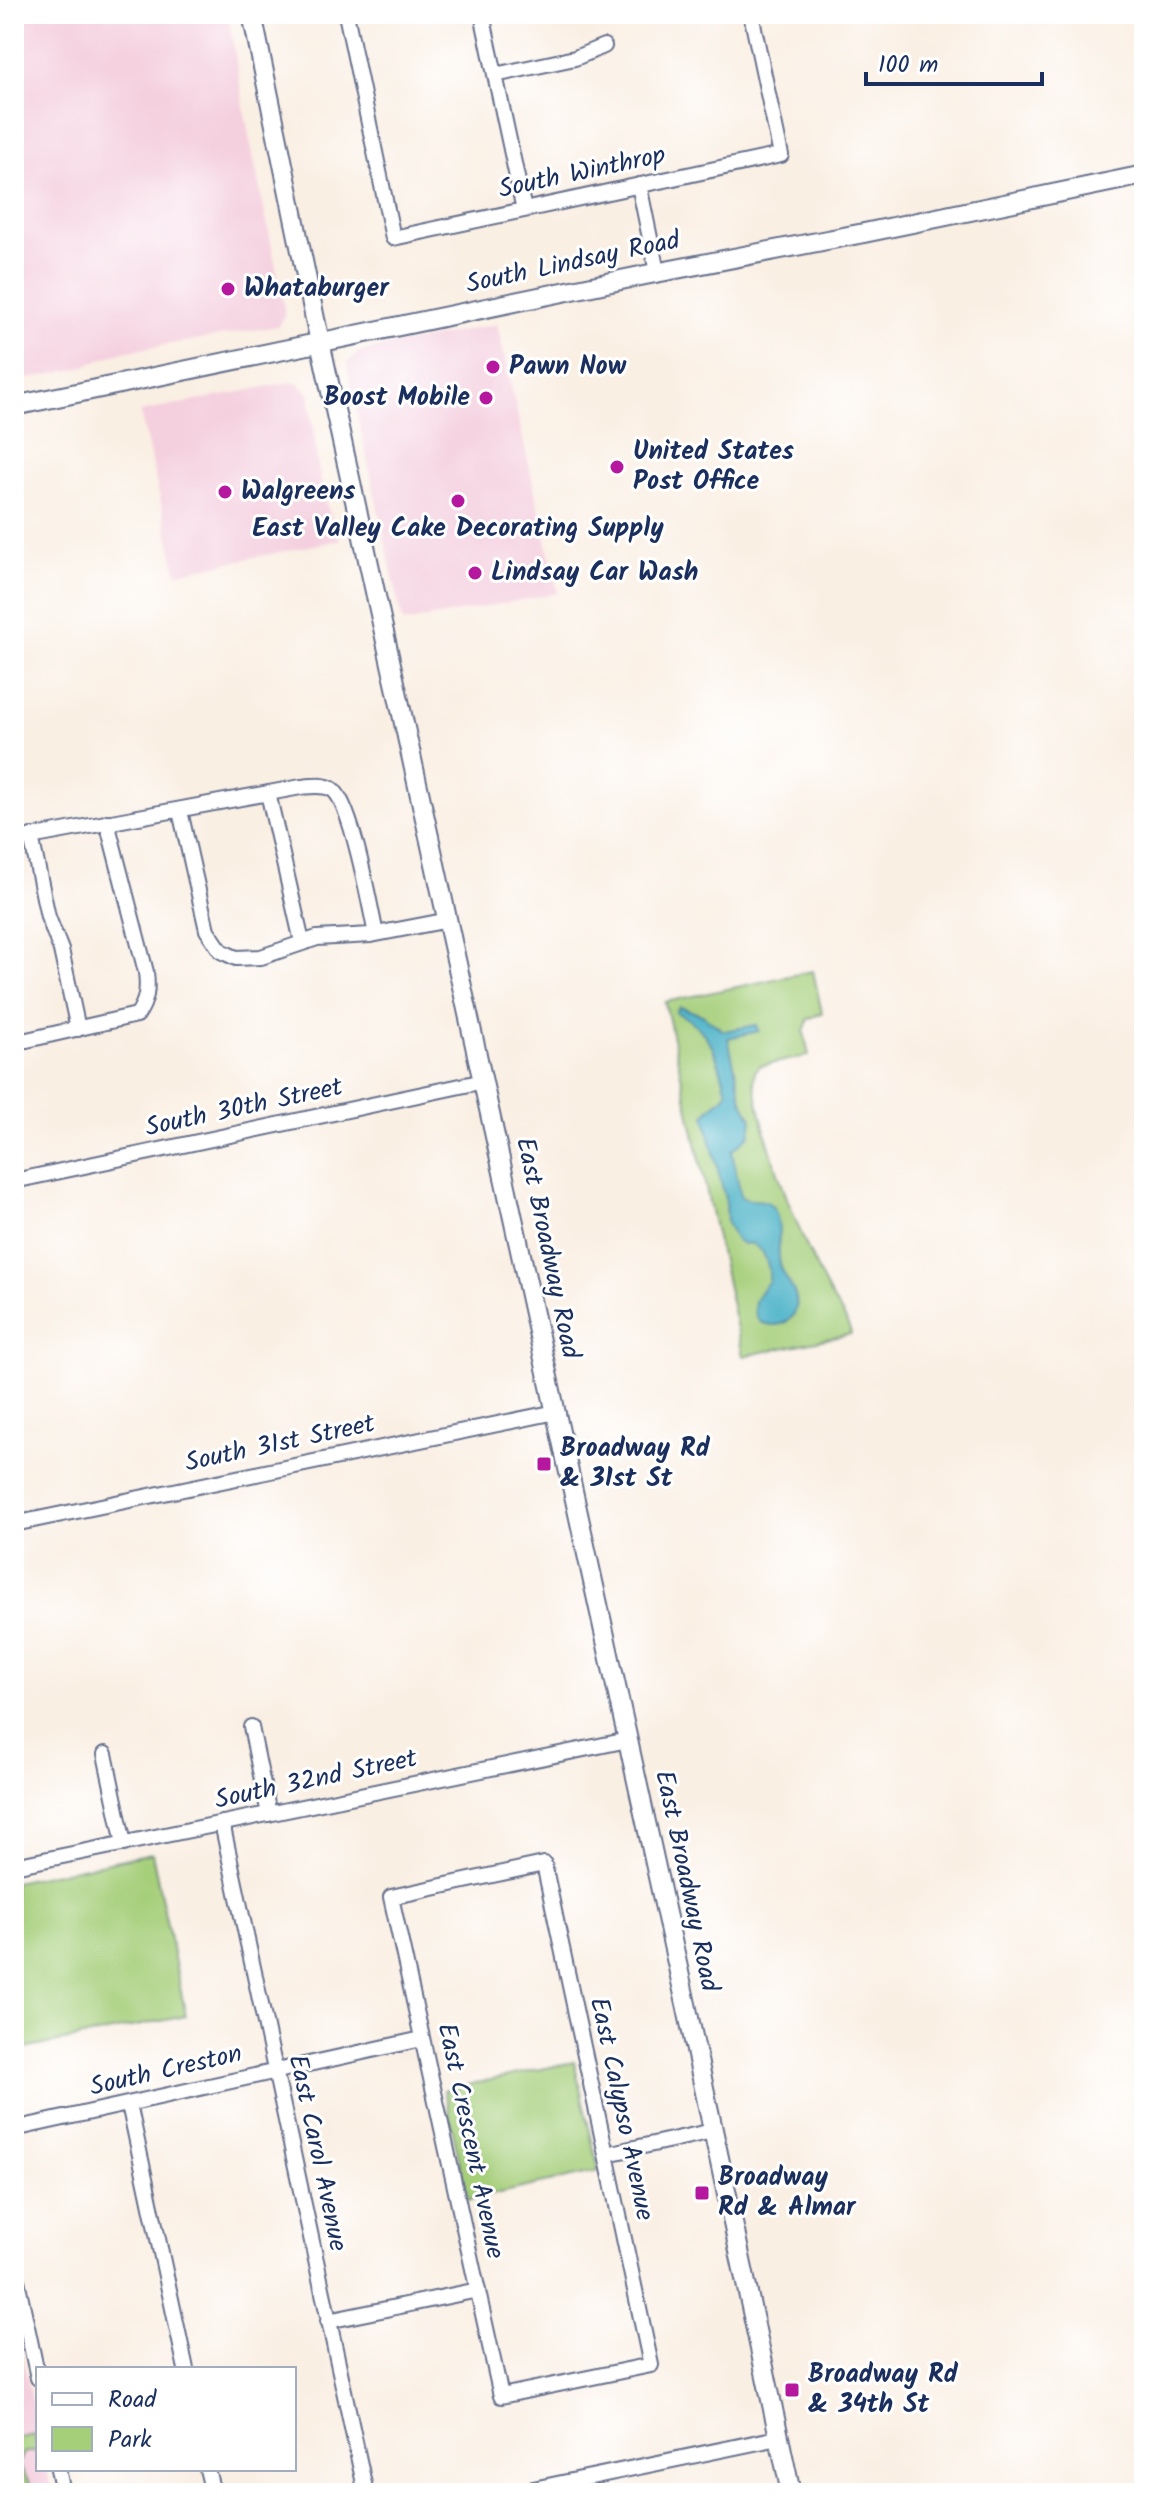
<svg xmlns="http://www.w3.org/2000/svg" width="1158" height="2507" font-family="Kalam,sans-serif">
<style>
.built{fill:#f4cfde}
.green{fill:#a6cf7a;stroke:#607f6c;stroke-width:2}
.water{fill:#47b0c6;stroke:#317092;stroke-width:2}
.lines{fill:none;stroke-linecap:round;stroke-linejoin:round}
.minor-casing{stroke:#69728d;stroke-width:18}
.major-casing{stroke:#69728d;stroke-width:22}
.minor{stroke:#fff;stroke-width:14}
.major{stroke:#fff;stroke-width:18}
.poi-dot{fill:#b5179e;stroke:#fff;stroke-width:3}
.labels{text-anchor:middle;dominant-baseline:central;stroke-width:6;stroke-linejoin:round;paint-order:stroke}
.street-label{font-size:26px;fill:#1b2f5e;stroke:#fff}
.poi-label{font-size:26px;font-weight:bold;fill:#1b2f5e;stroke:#fff;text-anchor:start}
</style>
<rect width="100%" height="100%" fill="#fff"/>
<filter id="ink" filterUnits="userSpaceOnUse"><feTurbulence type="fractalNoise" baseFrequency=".0125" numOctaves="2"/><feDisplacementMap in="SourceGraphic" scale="16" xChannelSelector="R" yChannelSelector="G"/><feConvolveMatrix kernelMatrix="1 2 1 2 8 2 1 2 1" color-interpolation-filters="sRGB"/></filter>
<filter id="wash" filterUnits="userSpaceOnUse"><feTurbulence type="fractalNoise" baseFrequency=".006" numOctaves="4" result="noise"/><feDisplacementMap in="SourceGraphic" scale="32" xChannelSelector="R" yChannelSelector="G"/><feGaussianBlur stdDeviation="1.8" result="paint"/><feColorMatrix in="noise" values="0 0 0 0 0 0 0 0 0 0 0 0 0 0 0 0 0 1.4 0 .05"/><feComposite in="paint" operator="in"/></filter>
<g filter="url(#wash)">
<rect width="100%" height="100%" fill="#faefe3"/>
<!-- built -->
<path class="built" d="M 14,14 L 228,14 L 249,136 L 284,306 L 284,315 L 278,326 L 118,353 L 80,368 L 14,382 Z
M 497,324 L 558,593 L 403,623 L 348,371 L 348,362 L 359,352 Z
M 290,382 L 299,384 L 309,393 L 317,462 L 325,501 L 340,540 L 177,573 L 140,412 Z
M 14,2318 L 38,2428 L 38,2469 L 47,2469 L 52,2493 L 14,2493 Z"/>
<!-- green -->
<path class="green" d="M 813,971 L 822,1013 L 808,1019 L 804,1032 L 809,1056 L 759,1066 L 755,1071 L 754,1080 C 763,1137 783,1192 806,1245 C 815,1264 823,1284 834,1301 C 841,1313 848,1320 851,1334 L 743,1356 L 665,1002 Z
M 152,1853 L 186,2016 L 14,2051 L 14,1882 Z
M 574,2062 L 599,2171 L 468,2200 L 444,2090 Z
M 34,2435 L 38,2450 L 23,2453 L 18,2464 L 35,2493 L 14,2493 L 14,2439 Z"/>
<!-- water -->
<path class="water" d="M 680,1007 L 702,1015 L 724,1031 L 757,1025 L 759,1031 L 728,1038 L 742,1100 L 752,1119 L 750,1135 L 732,1151 L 741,1197 C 752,1204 766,1195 774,1209 C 783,1225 776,1246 780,1264 C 783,1277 793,1285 796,1298 C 800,1321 778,1330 760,1322 C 748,1305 757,1295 769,1281 L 769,1269 L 763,1252 L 753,1244 L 743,1244 L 735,1239 L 727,1223 L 726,1203 L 705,1116 C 711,1103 722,1103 727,1092 C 718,1057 711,1029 676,1012 Z"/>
</g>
<g filter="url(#ink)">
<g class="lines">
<defs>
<path id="minor" d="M 346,14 L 393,238 L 781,155 L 751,14
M 482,14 L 524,210
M 495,75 L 575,58 L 604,46
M 639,185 L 657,272
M 268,793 L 302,942
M 180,811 L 207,930 L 221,951 L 236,958 L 261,957 L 317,938 L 371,935 L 449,920
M 31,836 L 48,917 L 61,950 L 78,1029
M 14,840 L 301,787 C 311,786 323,784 332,789 C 352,802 370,908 376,934
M 14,1040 L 27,1040 L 137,1015 C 147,1001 148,989 146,972 L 107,822
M 14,1181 L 484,1081
M 14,1524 L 556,1412
M 251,1727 L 269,1814
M 105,1754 L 124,1844
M 222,1823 L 366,2493
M 544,1864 L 651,2365 L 501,2396 L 391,1897 Z
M 14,1866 L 628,1740
M 129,2104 L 186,2369
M 14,2129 L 422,2039
M 607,2154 L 713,2131
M 14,2266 L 38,2378
M 328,2321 L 478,2290
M 58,2469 L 63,2493
M 207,2469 L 213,2493
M 514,2493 L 778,2438"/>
<path id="major" d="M 252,14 L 315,319 L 686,2004 L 791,2493
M 14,406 L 645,275 L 864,233 L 1144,175"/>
</defs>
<!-- minor casing -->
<use href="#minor" class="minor-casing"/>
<!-- major casing -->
<use href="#major" class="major-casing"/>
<!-- minor -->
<use href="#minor" class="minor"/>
<!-- major -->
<use href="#major" class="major"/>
</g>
</g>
<!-- markers -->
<g class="poi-dot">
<circle cx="228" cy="289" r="8"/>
<circle cx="493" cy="367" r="8"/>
<circle cx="486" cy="398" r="8"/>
<circle cx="617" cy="467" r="8"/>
<circle cx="225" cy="492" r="8"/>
<circle cx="458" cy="501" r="8"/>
<circle cx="475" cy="573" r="8"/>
<rect x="536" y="1456" width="16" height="16" rx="4"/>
<rect x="694" y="2185" width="16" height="16" rx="4"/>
<rect x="784" y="2382" width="16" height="16" rx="4"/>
</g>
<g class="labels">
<!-- street labels -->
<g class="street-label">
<text transform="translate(582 173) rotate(-12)">South Winthrop</text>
<text transform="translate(573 263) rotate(-12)">South Lindsay Road</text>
<text transform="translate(244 1108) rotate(-12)">South 30th Street</text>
<text transform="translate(547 1248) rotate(78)">East Broadway Road</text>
<text transform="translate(280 1444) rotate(-12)">South 31st Street</text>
<text transform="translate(316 1780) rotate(-12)">South 32nd Street</text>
<text transform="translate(686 1881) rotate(78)">East Broadway Road</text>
<text transform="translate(166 2071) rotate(-13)">South Creston</text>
<text transform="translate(621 2109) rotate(78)">East Calypso Avenue</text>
<text transform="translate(470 2141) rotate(78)">East Crescent Avenue</text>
<text transform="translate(317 2153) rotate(78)">East Carol Avenue</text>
</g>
<!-- poi labels -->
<g class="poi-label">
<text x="244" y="289">Whataburger</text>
<text x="509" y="367">Pawn Now</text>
<text x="470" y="398" text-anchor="end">Boost Mobile</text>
<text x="633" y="452">United States<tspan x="633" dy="30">Post Office</tspan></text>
<text x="241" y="492">Walgreens</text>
<text x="458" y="529" text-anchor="middle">East Valley Cake Decorating Supply</text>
<text x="491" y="573">Lindsay Car Wash</text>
<text x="560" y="1449">Broadway Rd<tspan x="560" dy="30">&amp; 31st St</tspan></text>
<text x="718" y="2178">Broadway<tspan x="718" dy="30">Rd &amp; Almar</tspan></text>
<text x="808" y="2375">Broadway Rd<tspan x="808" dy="30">&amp; 34th St</tspan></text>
</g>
</g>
<!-- margin -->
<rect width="1158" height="2507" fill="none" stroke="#fff" stroke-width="48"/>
<!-- legend -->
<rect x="36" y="2367" width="260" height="104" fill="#ffffff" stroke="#a4acbf" stroke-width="2"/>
<rect x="52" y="2393" width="40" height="12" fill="#ffffff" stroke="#a4acbf" stroke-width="2"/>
<text x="108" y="2407" font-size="24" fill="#1b2f5e">Road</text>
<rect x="52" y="2427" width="40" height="24" fill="#a6cf7a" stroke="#a4acbf" stroke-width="2"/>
<text x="108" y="2447" font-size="24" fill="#1b2f5e">Park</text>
<!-- scale -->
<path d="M866 72v12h176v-12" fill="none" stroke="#1b2f5e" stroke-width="4"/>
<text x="878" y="72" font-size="24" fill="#1b2f5e" stroke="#ffffff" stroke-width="6" paint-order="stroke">100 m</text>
</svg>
